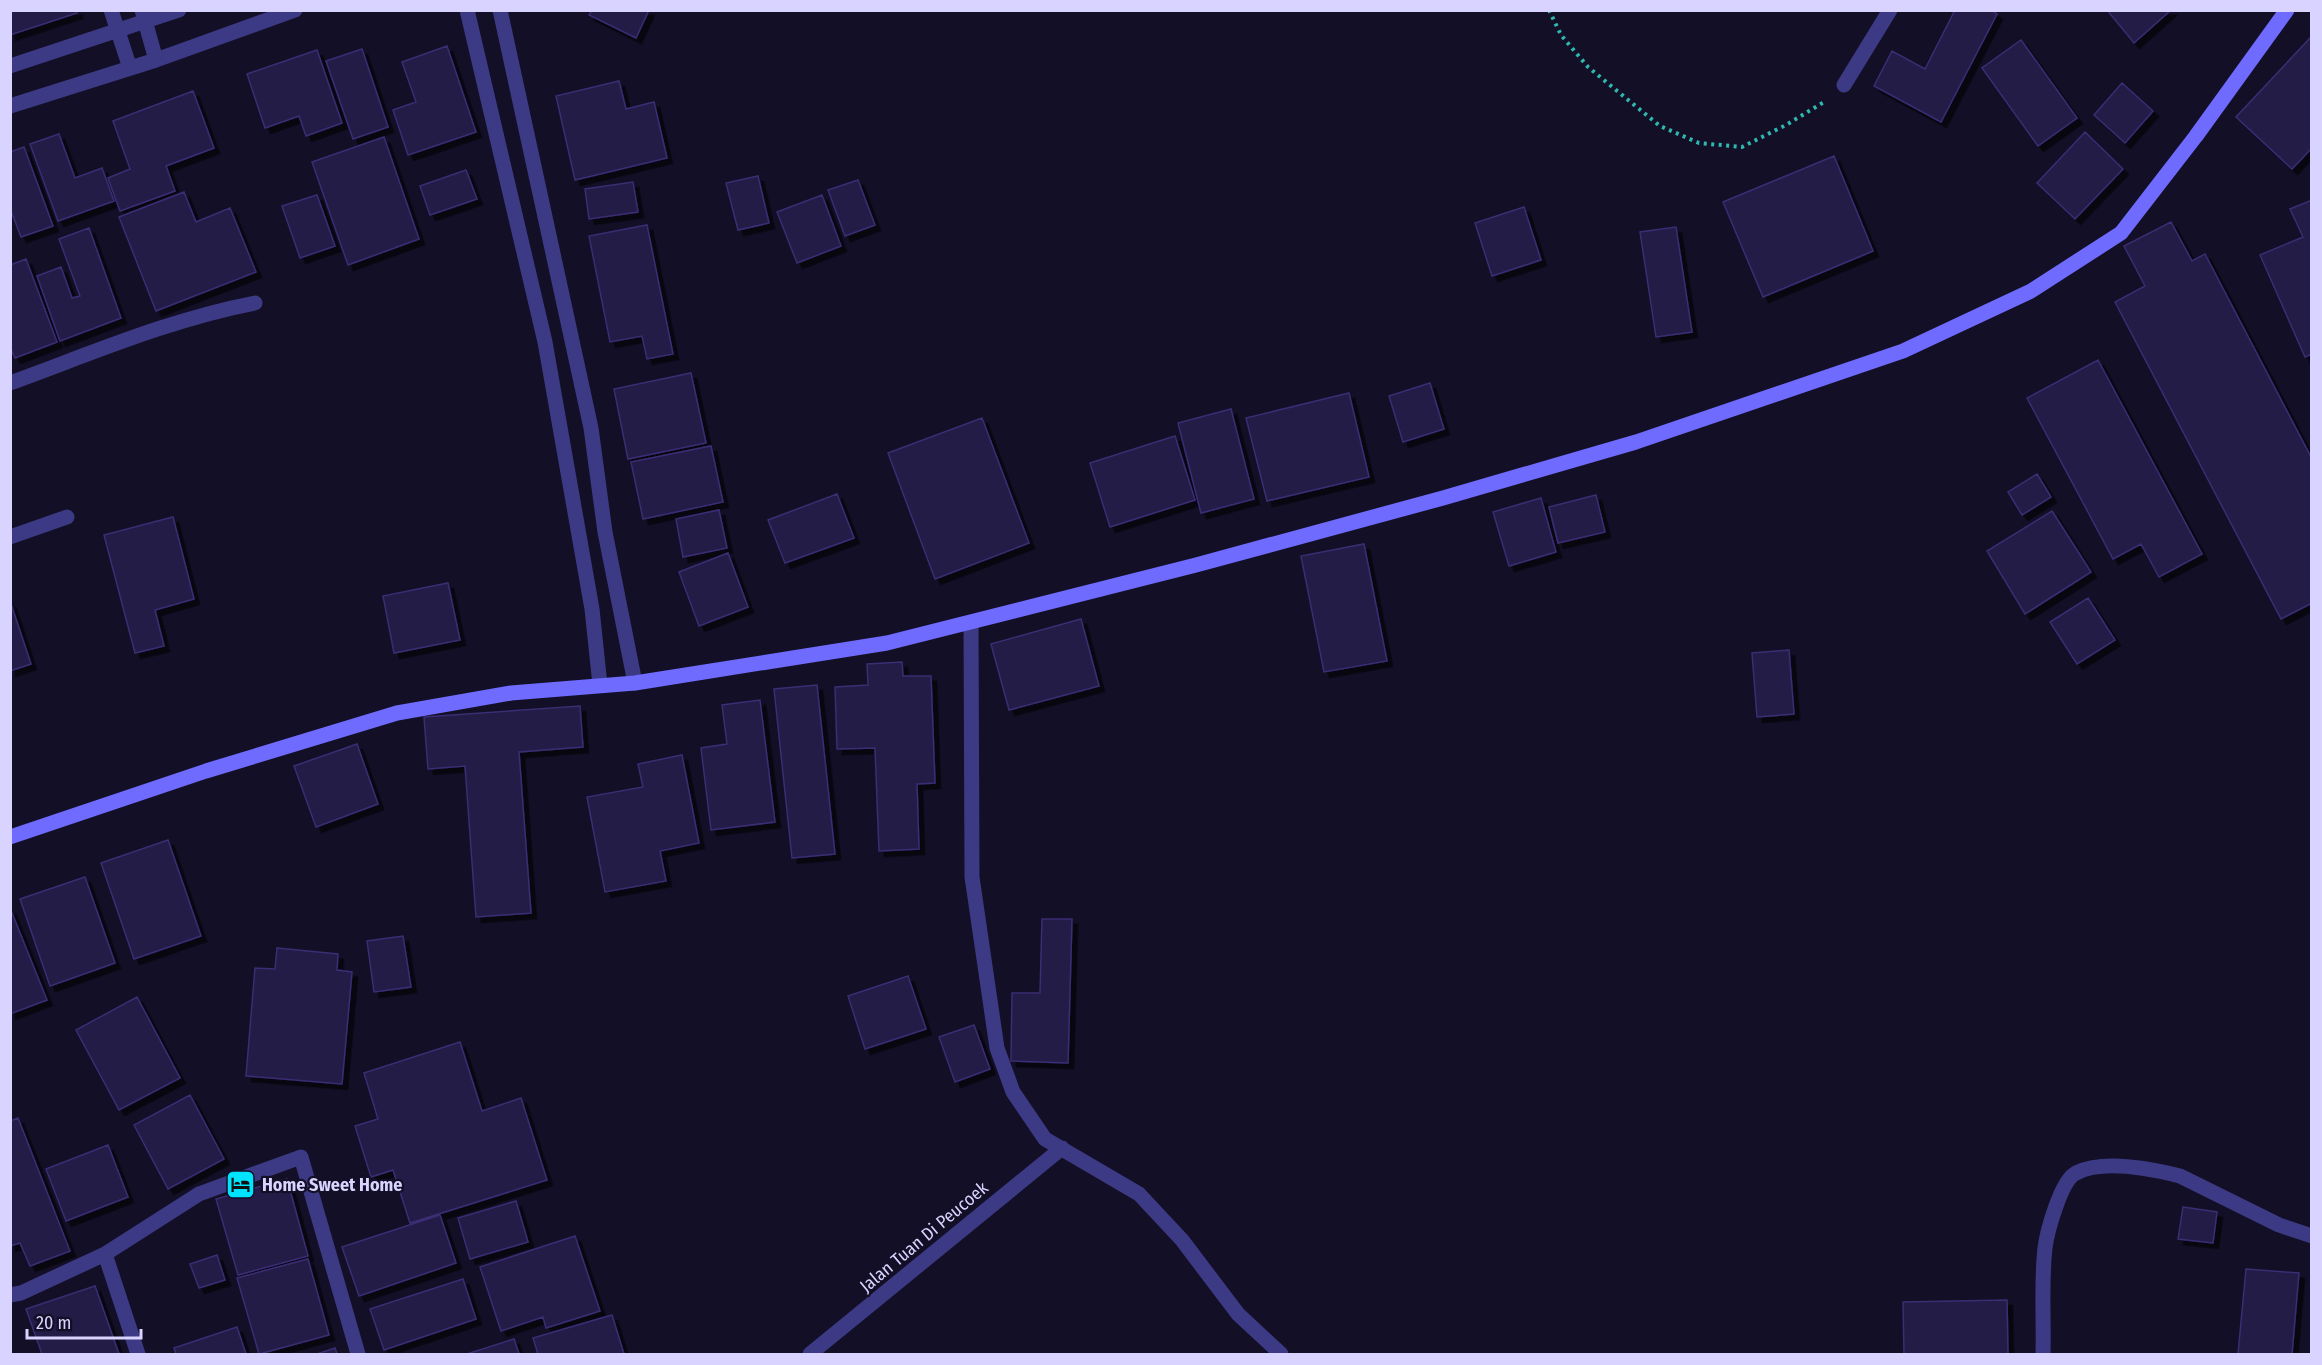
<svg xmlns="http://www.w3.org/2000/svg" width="2322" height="1365" font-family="'Fira Sans Condensed',sans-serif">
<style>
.building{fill:#241b47;stroke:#3b2d73;stroke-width:1.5;filter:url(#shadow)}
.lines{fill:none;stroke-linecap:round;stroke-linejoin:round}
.path{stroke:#2fb8b0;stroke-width:4;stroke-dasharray:3 4.5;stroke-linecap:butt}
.minor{stroke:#3d3a85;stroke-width:15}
.secondary{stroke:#6f6bff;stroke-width:15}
.labels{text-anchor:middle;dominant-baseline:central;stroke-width:4.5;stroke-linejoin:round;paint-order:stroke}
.poi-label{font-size:18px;font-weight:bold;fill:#d9d4ff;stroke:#130f26;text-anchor:start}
.street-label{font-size:18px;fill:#d9d4ff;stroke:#130f26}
</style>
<defs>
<filter id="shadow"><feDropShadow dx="5.5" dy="5.5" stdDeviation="0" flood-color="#0009"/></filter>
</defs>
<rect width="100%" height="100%" fill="#130f26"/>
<!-- building -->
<path class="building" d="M 10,10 L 77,10 L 77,13 L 10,35 Z
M 592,10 L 649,10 L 636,38 L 589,15 Z
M 1955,10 L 1991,10 L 1997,14 L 1941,122 L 1874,86 L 1892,51 L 1925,69 Z
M 2107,10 L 2171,10 L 2134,43 Z
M 2312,36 L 2312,148 L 2292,169 L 2236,117 Z
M 2021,40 L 2077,118 L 2038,146 L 1982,68 Z
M 447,46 L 476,132 L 408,155 L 393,110 L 416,102 L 402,62 Z
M 362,49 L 388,127 L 353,139 L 326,61 Z
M 317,50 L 342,123 L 306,136 L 299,116 L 265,128 L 247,74 Z
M 619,81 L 626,109 L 654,102 L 667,158 L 575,180 L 556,96 Z
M 2122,83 L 2153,111 L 2125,143 L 2094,115 Z
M 193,91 L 214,148 L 166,166 L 175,191 L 120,211 L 108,178 L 130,169 L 113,121 Z
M 2085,132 L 2123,169 L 2075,219 L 2037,183 Z
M 59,134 L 75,178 L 102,168 L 114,201 L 58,221 L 30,144 Z
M 384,137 L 419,239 L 348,265 L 312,162 Z
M 24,147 L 53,226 L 21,237 L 10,208 L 10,152 Z
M 1834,156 L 1873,251 L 1763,297 L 1723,202 Z
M 466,170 L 477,199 L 430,215 L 420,186 Z
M 758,176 L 769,223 L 738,230 L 726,183 Z
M 858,180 L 875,225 L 845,236 L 828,190 Z
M 633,182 L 638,212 L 589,219 L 585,189 Z
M 184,192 L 196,222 L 230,208 L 256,272 L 156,311 L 119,217 Z
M 317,195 L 335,246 L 300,258 L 282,206 Z
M 822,195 L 841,246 L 797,263 L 777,212 Z
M 2312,200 L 2312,354 L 2305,357 L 2260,255 L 2303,237 L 2290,209 Z
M 1524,207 L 1541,260 L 1492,276 L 1475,223 Z
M 2171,222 L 2192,261 L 2205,254 L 2312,459 L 2312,603 L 2281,619 L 2115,302 L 2145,286 L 2124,246 Z
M 647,225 L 673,354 L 647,359 L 642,336 L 610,342 L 589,236 Z
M 1676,227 L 1692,332 L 1656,337 L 1640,232 Z
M 89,228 L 121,318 L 60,341 L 37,276 L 61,267 L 72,298 L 80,296 L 59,239 Z
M 26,259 L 57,342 L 15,358 L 10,347 L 10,265 Z
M 2098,360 L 2202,554 L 2159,577 L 2141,544 L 2113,559 L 2027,398 Z
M 691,373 L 706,443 L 628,459 L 614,389 Z
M 1430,383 L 1444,429 L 1403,442 L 1389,396 Z
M 1349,393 L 1369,477 L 1267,501 L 1246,418 Z
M 1231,409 L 1254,499 L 1201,513 L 1178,423 Z
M 982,418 L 1029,543 L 935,579 L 888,453 Z
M 1175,436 L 1195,500 L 1110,527 L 1090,463 Z
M 711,446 L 723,502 L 643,519 L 631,462 Z
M 2037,474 L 2051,497 L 2022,515 L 2008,492 Z
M 837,494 L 854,538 L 785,563 L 768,520 Z
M 1596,495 L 1605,532 L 1558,543 L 1549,507 Z
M 1541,498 L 1556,552 L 1509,566 L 1493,512 Z
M 719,510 L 727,548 L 683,557 L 676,519 Z
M 2052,511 L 2091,572 L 2025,614 L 1987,551 Z
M 173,517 L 194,599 L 155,610 L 164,646 L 135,653 L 104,535 Z
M 1364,544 L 1387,661 L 1324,672 L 1301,556 Z
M 728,553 L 748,607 L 699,626 L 679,572 Z
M 448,583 L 460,640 L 394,653 L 383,596 Z
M 2088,598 L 2115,640 L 2077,664 L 2050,622 Z
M 10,601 L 31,664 L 10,671 Z
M 1081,619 L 1099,686 L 1009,710 L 991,644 Z
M 1789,650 L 1794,714 L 1757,717 L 1752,653 Z
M 902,662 L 903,676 L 931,676 L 935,783 L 917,784 L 919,849 L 879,851 L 875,748 L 837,749 L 835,687 L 868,685 L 867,664 Z
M 817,685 L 835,854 L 792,858 L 774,689 Z
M 760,700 L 775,822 L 711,830 L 701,748 L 727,744 L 722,705 Z
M 580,706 L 583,747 L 519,752 L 531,913 L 476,917 L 465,766 L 428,769 L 424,717 Z
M 357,744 L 378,804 L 316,827 L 294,766 Z
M 682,755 L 699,843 L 660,851 L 666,881 L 605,892 L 587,797 L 643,787 L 638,764 Z
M 168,840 L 201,936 L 134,959 L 101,863 Z
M 85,877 L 115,963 L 50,986 L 20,899 Z
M 10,908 L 47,1000 L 10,1014 Z
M 1042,919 L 1072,919 L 1068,1063 L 1011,1061 L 1012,993 L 1040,993 Z
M 403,936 L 411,987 L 374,992 L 367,941 Z
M 277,948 L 338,954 L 337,970 L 352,972 L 342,1084 L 246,1076 L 255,968 L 275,969 Z
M 908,976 L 926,1029 L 865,1049 L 848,996 Z
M 137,997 L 180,1078 L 119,1110 L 76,1030 Z
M 974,1025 L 990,1069 L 955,1082 L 939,1037 Z
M 460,1042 L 482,1111 L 521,1098 L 547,1180 L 410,1223 L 393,1170 L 371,1177 L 355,1126 L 378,1119 L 364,1073 Z
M 190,1095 L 224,1159 L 168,1189 L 134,1125 Z
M 18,1118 L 70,1251 L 30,1266 L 20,1243 L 10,1246 L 10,1121 Z
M 108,1145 L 128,1197 L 66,1221 L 46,1169 Z
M 287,1179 L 308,1256 L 238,1275 L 216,1199 Z
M 516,1201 L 528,1242 L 470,1259 L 458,1218 Z
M 2183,1207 L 2217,1212 L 2213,1243 L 2178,1239 Z
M 440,1215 L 456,1263 L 359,1296 L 342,1247 Z
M 575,1236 L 600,1311 L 546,1328 L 543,1317 L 501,1331 L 480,1267 Z
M 217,1255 L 225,1280 L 199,1288 L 190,1264 Z
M 308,1259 L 329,1335 L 259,1354 L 237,1278 Z
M 2246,1269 L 2299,1273 L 2292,1354 L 2238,1354 Z
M 463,1279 L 476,1319 L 384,1350 L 370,1309 Z
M 95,1286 L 119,1354 L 42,1354 L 26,1309 Z
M 2007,1300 L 2008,1354 L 1904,1354 L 1903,1302 Z
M 612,1315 L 624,1354 L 538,1354 L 533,1338 Z
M 237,1327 L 246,1354 L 176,1354 L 174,1348 Z
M 514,1339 L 519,1354 L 467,1354 Z
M 335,1348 L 337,1354 L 317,1354 Z"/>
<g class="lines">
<!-- path -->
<path class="path" d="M 1549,10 L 1561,35 L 1588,67 L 1660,126 L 1699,143 L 1742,147 L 1786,125 L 1824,102"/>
<!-- minor -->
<path class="minor" d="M 111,10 L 130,68
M 142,10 L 156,60
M 467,10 L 545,342 L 592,609 L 600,685
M 500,10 L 591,428 L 605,532 L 635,683
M 10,66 L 179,10
M 1844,85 L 1890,10
M 10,106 L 156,60 L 295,10
M 10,383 C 90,354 171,319 255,303
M 10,537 L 67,517
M 971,623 L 972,877 L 997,1048 L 1013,1092 L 1045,1139 L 1139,1194 L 1182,1240 L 1238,1314 L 1281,1354
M 105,1254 L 199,1194 L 301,1157 L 358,1354
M 10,1295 L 21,1293 L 105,1254 L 138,1354
M 810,1354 L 1062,1148
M 2043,1354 C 2044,1321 2041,1281 2045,1248 C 2047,1232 2061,1180 2076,1173 C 2103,1159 2152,1169 2180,1176 L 2279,1225 L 2312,1236"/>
<!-- secondary -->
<path class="secondary" d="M 10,837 L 206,771 L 397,713 L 511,693 L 635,683 L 887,643 L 1196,565 L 1443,498 L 1636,442 L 1903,351 L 2031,291 L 2121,233 L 2196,136 L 2287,10"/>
</g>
<!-- icons -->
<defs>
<symbol id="hotel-square" viewBox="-11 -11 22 22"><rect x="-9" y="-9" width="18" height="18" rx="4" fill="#00e5ff" stroke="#130f26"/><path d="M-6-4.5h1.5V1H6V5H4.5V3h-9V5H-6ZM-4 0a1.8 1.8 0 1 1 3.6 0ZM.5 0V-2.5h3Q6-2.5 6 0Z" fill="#111"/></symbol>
</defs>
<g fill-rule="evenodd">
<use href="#hotel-square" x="224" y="1168" width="33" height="33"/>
</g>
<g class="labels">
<!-- poi labels -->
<g class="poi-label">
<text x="262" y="1185">Home Sweet Home</text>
</g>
<!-- street labels -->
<g class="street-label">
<text transform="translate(924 1237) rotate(-40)">Jalan Tuan Di Peucoek</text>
</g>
</g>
<!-- border -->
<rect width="2322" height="1365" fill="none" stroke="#d9d4ff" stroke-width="24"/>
<!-- scale -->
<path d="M27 1329v9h114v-9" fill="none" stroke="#d9d4ff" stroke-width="3"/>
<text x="36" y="1329" font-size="18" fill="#d9d4ff" stroke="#130f26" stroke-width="4.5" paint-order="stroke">20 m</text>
</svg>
